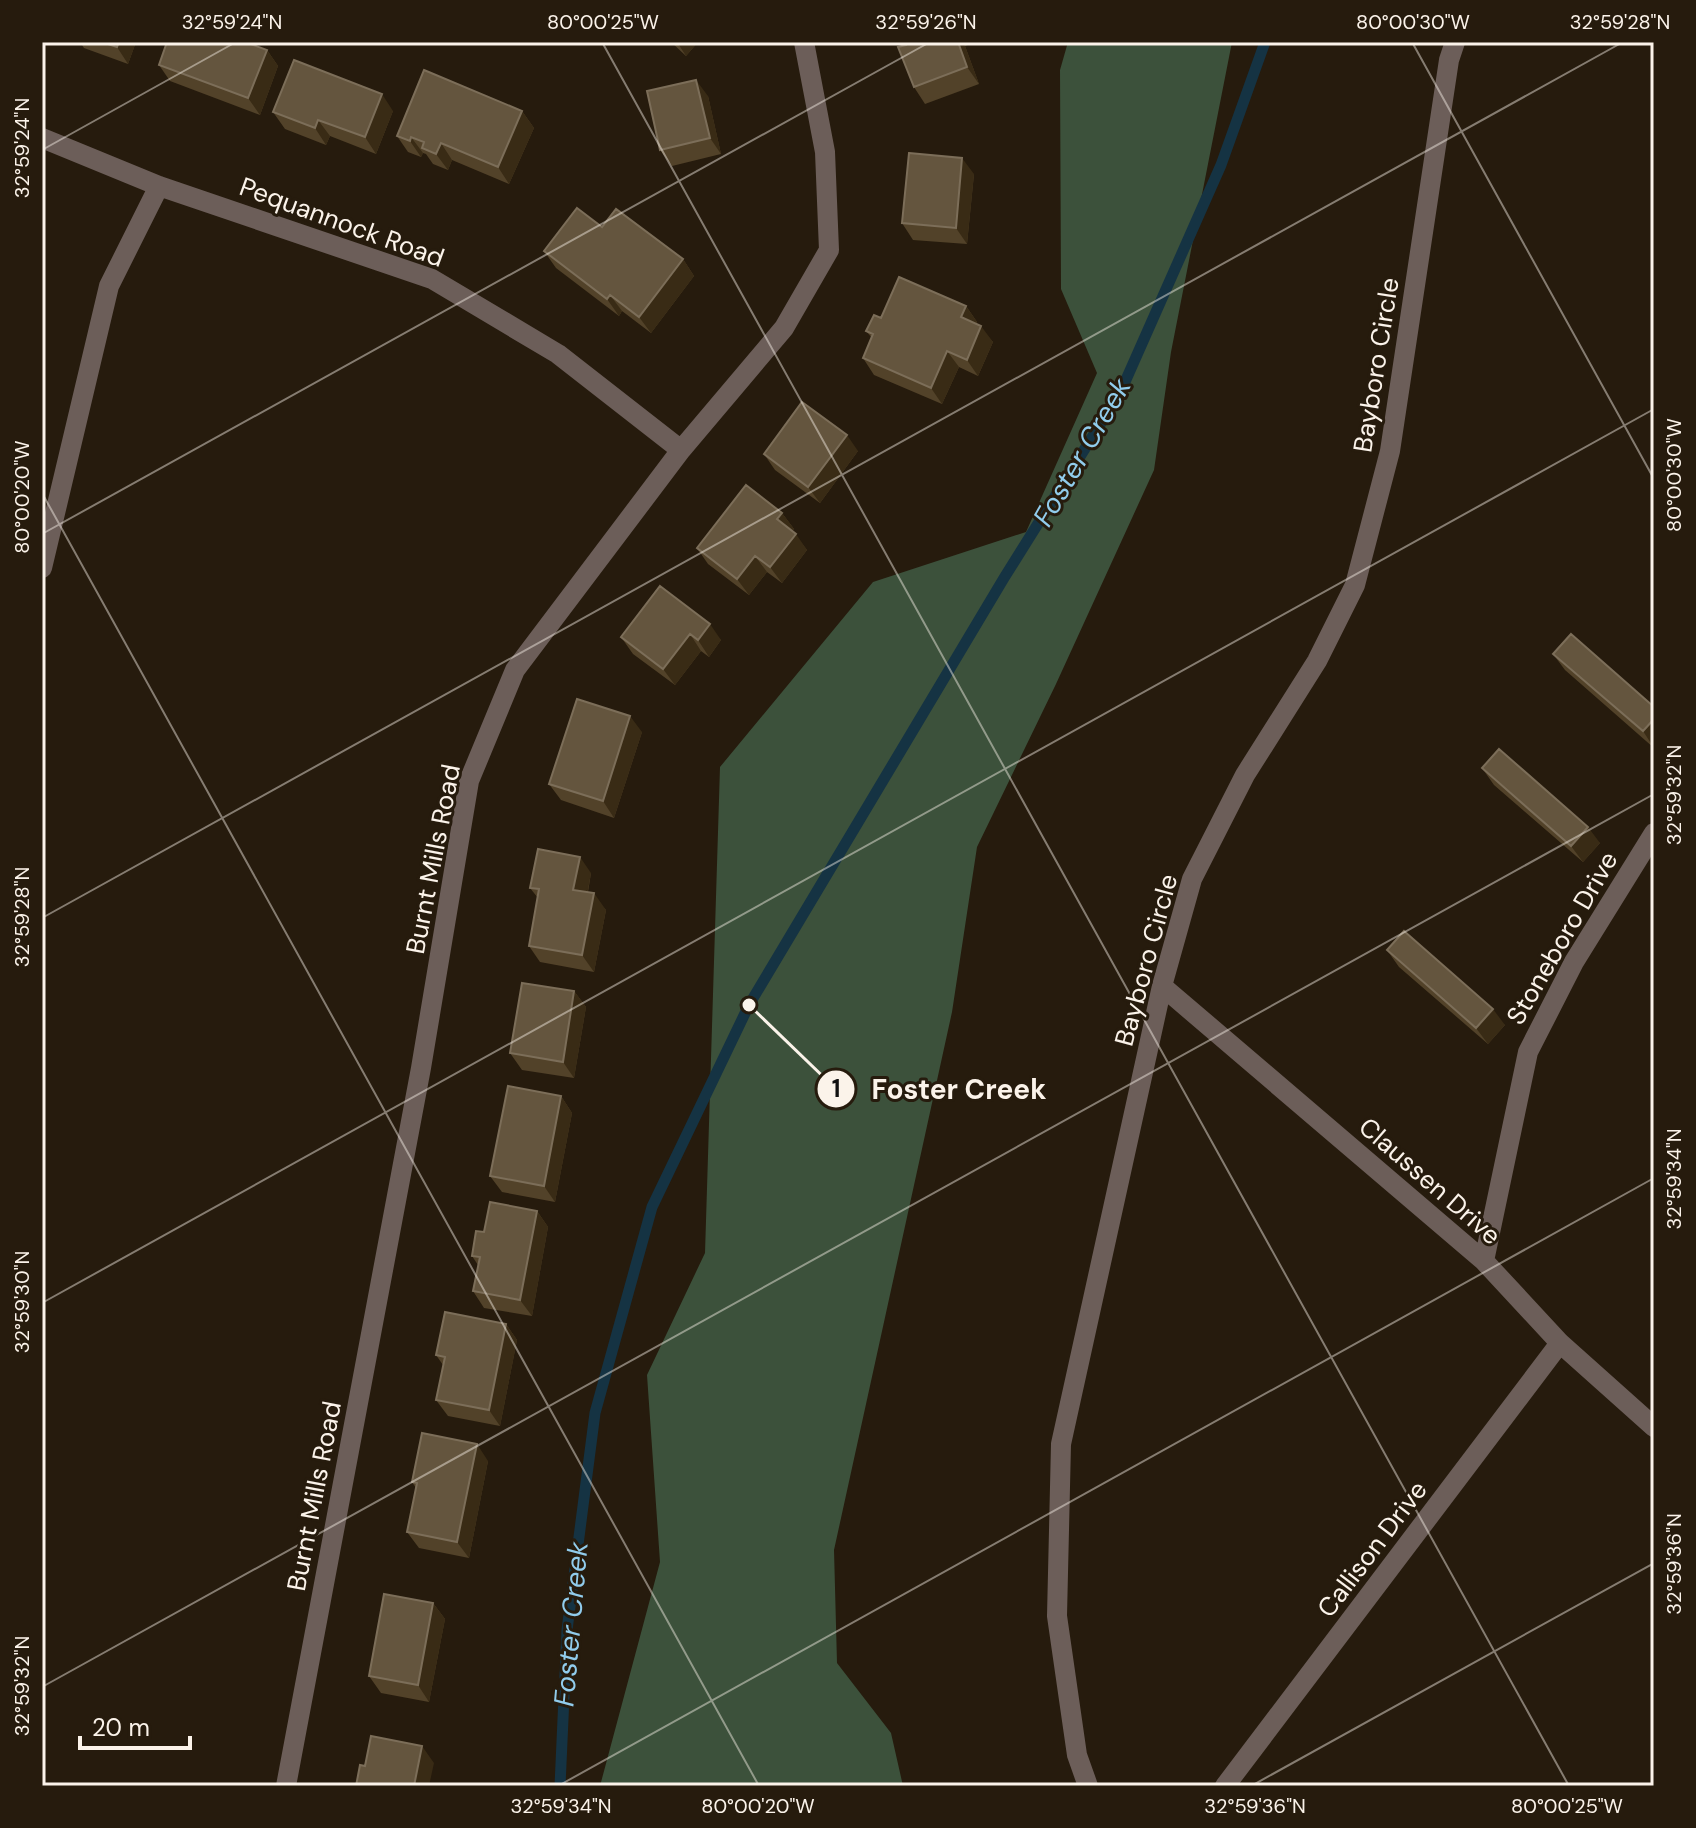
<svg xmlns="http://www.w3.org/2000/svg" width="1696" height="1828" font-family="'DM Sans',sans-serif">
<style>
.forest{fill:#3c513b}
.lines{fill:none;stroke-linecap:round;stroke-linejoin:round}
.stream{stroke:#153343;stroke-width:11}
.street{stroke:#6c5e59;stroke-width:20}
.wall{fill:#524229}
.shaded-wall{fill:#392b15}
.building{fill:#64553e;stroke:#7c6e59;stroke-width:2}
.ticks{fill:none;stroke:#fbf3ea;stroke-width:2;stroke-opacity:0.45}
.labels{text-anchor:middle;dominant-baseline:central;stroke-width:6;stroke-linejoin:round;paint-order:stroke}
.street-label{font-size:26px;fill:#fbf3ea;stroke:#261b0d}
.water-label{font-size:28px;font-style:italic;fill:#91ccec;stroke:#261b0d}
.leader{fill:none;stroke:#fbf3ea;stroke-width:3}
.callout-dot{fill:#fbf3ea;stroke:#261b0d;stroke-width:3}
.mark-label{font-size:24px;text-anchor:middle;font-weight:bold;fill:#111}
.callout-label{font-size:28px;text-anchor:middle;font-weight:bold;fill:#fbf3ea;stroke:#261b0d;stroke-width:6;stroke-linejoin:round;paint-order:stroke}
.neatline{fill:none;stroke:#fbf3ea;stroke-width:3}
.ticks-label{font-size:20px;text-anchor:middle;fill:#fbf3ea}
</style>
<rect width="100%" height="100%" fill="#261b0d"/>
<!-- forest -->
<path class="forest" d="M 1068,42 L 1232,42 L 1171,352 L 1154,470 L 1056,684 L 977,847 L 952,1012 L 834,1550 L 837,1663 L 891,1733 L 903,1786 L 600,1786 L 660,1562 L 647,1375 L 705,1253 L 720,767 L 873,582 L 1026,532 L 1097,373 L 1061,289 L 1060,70 Z"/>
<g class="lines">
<!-- stream -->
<path class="stream" d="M 560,1786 L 567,1630 L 595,1413 L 652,1207 L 749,1005 L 1004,578 L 1121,391 L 1221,165 L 1265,42"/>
<!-- street -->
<path class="street" d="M 42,138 L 159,186 L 432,279 L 558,354 L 681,450
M 42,568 L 109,286 L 159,186
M 1162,986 L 1484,1261 L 1560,1343 L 1654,1427
M 1484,1261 L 1528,1052 L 1574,962 L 1654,833
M 286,1786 L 421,1068 L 469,781 L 515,670 L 681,450 L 784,328 L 829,250 L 825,152 L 804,42
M 1088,1786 L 1077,1755 L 1057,1616 L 1061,1444 L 1162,986 L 1192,879 L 1245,775 L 1317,661 L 1355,585 L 1390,451 L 1449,60 L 1455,42
M 1225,1786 L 1560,1343"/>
</g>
<!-- wall -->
<path class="wall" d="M 80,42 L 136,42 L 128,64 L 84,48 Z
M 671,42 L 698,42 L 686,56 Z
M 905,42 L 975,42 L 965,46 L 979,84 L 925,104 L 914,87 Z
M 267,50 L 278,66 L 260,115 L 170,81 L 159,65 Z
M 708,96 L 721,154 L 672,166 L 660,150 Z
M 393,111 L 376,154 L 330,136 L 326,145 L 285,129 L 273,112 Z
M 522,111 L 534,128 L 509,184 L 452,160 L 448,170 L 433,164 L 426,154 L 423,153 L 421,157 L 408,152 L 397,136 Z
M 974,174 L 967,244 L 913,240 L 902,223 Z
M 602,227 L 683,259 L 694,276 L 651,333 L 622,311 L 619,316 L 556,268 L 544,251 Z
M 966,306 L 977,322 L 977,324 L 993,342 L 978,376 L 959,367 L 942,404 L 874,375 L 863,358 L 872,338 L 866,331 L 881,318 Z
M 858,451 L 820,503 L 775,470 L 764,454 Z
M 782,513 L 794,529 L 792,531 L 807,550 L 782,583 L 767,572 L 749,595 L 708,564 L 697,548 Z
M 660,586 L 721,640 L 709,657 L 701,651 L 675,685 L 633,654 L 621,637 Z
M 1553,654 L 1654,707 L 1654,748 L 1565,670 Z
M 642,732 L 614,818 L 561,800 L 549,784 Z
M 1482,768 L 1600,843 L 1583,862 L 1494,785 Z
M 591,873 L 588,892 L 606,910 L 594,972 L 540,962 L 529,946 L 538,898 L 530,888 Z
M 1387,950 L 1505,1025 L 1488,1044 L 1399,967 Z
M 574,991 L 586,1007 L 574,1078 L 522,1070 L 510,1053 Z
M 561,1096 L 572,1113 L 555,1202 L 502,1192 L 490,1176 Z
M 537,1211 L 548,1227 L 532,1316 L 484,1308 L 473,1291 L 478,1265 L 472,1256 L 484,1232 Z
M 506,1324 L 517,1340 L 500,1426 L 448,1416 L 436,1400 L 443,1365 L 436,1355 Z
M 488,1461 L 469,1558 L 419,1548 L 407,1532 L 416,1488 L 412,1482 Z
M 433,1603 L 445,1619 L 429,1702 L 381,1693 L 369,1676 Z"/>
<!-- shaded-wall -->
<path class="shaded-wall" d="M 119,42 L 136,42 L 128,64 L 117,47 Z
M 677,42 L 698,42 L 686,56 Z
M 958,42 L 962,42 L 965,46 L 979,84 L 967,67 Z
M 267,50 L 278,66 L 260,115 L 248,98 Z
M 696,80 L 708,96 L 721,154 L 710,138 Z
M 382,94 L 393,111 L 376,154 L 365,137 Z
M 522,111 L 534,128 L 509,184 L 498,167 Z
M 318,120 L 330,136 L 326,145 L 315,128 Z
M 411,137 L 423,153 L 421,157 L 410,141 Z
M 441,143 L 452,160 L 448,170 L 436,154 Z
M 962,158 L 974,174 L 967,244 L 956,228 Z
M 683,259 L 694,276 L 651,333 L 639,317 Z
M 610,295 L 622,311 L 619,316 L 607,299 Z
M 966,306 L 977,322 L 973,334 L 961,317 Z
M 981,326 L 993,342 L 978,376 L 967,360 Z
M 947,351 L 959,367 L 942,404 L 931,388 Z
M 847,435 L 858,451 L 820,503 L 808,487 Z
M 782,513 L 794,529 L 789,536 L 777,519 Z
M 796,534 L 807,550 L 782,583 L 770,567 Z
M 755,556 L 767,572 L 749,595 L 737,579 Z
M 710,624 L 721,640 L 709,657 L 698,640 Z
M 690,634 L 701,651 L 675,685 L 663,669 Z
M 630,716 L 642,732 L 614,818 L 603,801 Z
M 1654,719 L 1654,748 L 1643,731 Z
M 1588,827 L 1600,843 L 1583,862 L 1571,846 Z
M 580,857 L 591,873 L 585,906 L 573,890 Z
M 594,893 L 606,910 L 594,972 L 582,955 Z
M 574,991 L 586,1007 L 574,1078 L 563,1062 Z
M 1493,1009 L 1505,1025 L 1488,1044 L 1476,1028 Z
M 561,1096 L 572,1113 L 555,1202 L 544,1186 Z
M 537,1211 L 548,1227 L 532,1316 L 520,1300 Z
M 506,1324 L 517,1340 L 500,1426 L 489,1410 Z
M 477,1444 L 488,1461 L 469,1558 L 457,1542 Z
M 433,1603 L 445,1619 L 429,1702 L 418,1685 Z
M 422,1746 L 434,1763 L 429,1786 L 414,1786 Z"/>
<!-- building -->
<path class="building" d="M 102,42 L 119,42 L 117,47 Z
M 167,42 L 245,42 L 267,50 L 248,98 L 159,65 Z
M 905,42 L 958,42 L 967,67 L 914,87 L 898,47 L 906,45 Z
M 294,60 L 382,94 L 365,137 L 318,120 L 315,128 L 273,112 Z
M 424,70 L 522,111 L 498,167 L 441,143 L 436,154 L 422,148 L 424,142 L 411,137 L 410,141 L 397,136 Z
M 696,80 L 710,138 L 660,150 L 647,91 Z
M 909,153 L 962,158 L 956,228 L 902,223 Z
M 577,208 L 602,227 L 616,209 L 683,259 L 639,317 L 610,295 L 607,299 L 544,251 Z
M 899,277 L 966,306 L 961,317 L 981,326 L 967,360 L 947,351 L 931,388 L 863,358 L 873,334 L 866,331 L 874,315 L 881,318 Z
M 802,402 L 847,435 L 808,487 L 764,454 Z
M 746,485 L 782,513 L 777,519 L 796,534 L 770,567 L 755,556 L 737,579 L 697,548 Z
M 660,586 L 710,624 L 698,640 L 690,634 L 663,669 L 621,637 Z
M 1571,634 L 1654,707 L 1654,719 L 1643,731 L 1553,654 Z
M 577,699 L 630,716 L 603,801 L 549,784 Z
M 1499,749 L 1588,827 L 1571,846 L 1482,768 Z
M 538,849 L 580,857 L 573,890 L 594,893 L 582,955 L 529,946 L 539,889 L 530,888 Z
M 1404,931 L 1493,1009 L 1476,1028 L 1387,950 Z
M 522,983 L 574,991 L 563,1062 L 510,1053 Z
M 508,1086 L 561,1096 L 544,1186 L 490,1176 Z
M 490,1202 L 537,1211 L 520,1300 L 473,1291 L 480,1257 L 472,1256 L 476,1231 L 484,1232 Z
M 445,1312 L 506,1324 L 489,1410 L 436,1400 L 445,1357 L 436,1355 Z
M 422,1433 L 477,1444 L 457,1542 L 407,1532 L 417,1483 L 412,1482 Z
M 384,1594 L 433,1603 L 418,1685 L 369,1676 Z
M 371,1736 L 422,1746 L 414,1786 L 356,1786 L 360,1765 L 365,1766 Z"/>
<!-- ticks -->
<path class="ticks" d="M 602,42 L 1569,1786M 1412,42 L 1654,479M 42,150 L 236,42M 42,493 L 759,1786M 42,534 L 930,42M 42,918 L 1623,42M 42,1303 L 1654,409M 42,1687 L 1654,794M 558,1786 L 1654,1178M 1251,1786 L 1654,1563"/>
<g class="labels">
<!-- street labels -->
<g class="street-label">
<text transform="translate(342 222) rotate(20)">Pequannock Road</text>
<text transform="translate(1376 365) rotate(-81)">Bayboro Circle</text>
<text transform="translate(433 859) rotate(-79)">Burnt Mills Road</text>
<text transform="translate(1562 938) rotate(-60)">Stoneboro Drive</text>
<text transform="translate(1146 960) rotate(-75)">Bayboro Circle</text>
<text transform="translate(1430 1181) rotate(41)">Claussen Drive</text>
<text transform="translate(314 1496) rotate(-79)">Burnt Mills Road</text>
<text transform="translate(1372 1549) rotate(-53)">Callison Drive</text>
</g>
<!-- water labels -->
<g class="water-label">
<text transform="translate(1082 452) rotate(-60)">Foster Creek</text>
<text transform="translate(571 1624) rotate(-85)">Foster Creek</text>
</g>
</g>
<!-- callouts -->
<path class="leader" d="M749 1005L836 1089"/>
<g class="callout-dot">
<circle cx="749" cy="1005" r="8"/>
<circle cx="836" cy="1089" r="20"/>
</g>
<g class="mark-label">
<text x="836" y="1097">1</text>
</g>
<g class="callout-label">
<text x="959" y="1099">Foster Creek</text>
</g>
<!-- border -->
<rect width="1696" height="1828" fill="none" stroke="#261b0d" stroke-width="88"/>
<!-- scale -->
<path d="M80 1736v12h110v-12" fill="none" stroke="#fbf3ea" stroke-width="4"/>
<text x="92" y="1736" font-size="24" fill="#fbf3ea" stroke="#261b0d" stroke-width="6" paint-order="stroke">20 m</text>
<rect x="44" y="44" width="1608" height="1740" class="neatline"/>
<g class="ticks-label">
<text x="232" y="29">32°59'24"N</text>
<text x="603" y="29">80°00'25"W</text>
<text x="926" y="29">32°59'26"N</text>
<text x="1413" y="29">80°00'30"W</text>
<text x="1620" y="29">32°59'28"N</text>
<text transform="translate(22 148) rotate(-90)" y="7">32°59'24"N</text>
<text transform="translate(1674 475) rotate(-90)" y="7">80°00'30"W</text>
<text transform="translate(22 497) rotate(-90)" y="7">80°00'20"W</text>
<text transform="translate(1674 795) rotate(-90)" y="7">32°59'32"N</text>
<text transform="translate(22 917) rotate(-90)" y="7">32°59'28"N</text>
<text transform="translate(1674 1179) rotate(-90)" y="7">32°59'34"N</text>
<text transform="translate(22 1302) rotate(-90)" y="7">32°59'30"N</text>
<text transform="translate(1674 1564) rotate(-90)" y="7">32°59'36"N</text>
<text transform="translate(22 1686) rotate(-90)" y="7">32°59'32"N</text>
<text x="561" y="1813">32°59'34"N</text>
<text x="758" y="1813">80°00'20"W</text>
<text x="1255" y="1813">32°59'36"N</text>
<text x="1567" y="1813">80°00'25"W</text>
</g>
</svg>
